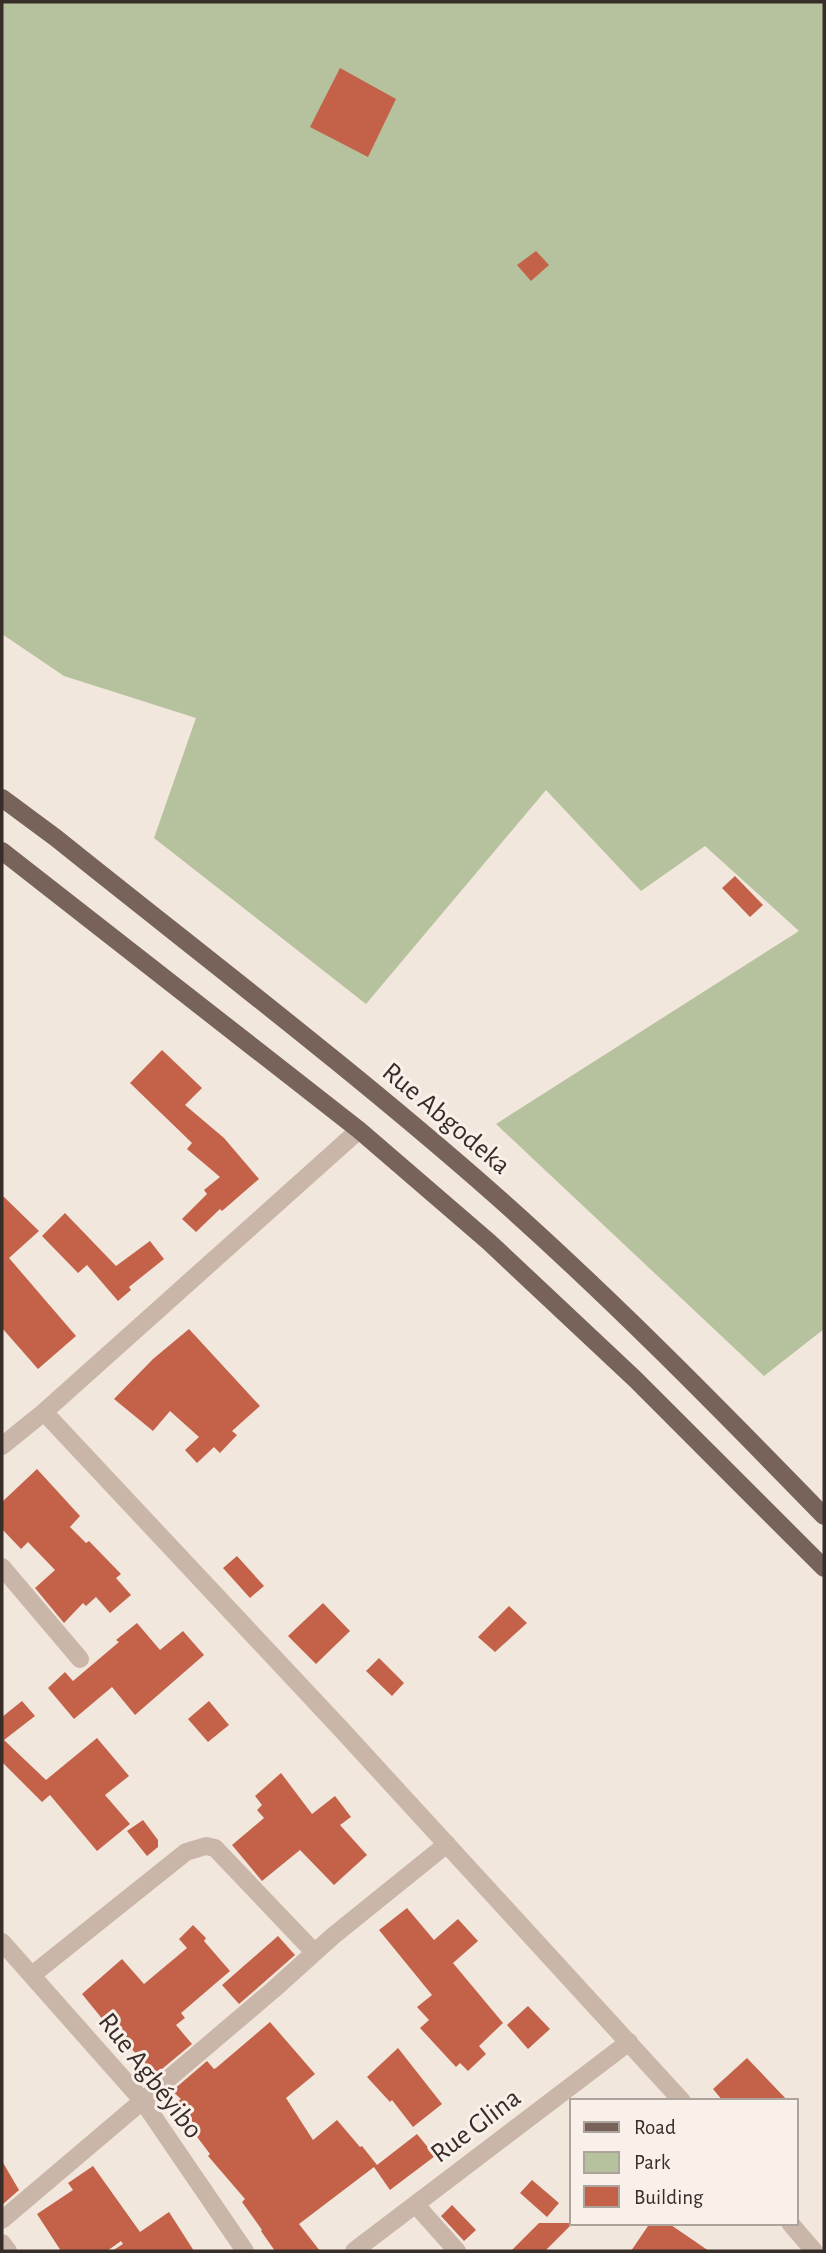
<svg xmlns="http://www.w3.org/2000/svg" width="826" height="2253" font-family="'Alegreya Sans',sans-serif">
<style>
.green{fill:#b6c19d}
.building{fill:#c36249}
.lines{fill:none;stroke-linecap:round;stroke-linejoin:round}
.street{stroke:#cab6a9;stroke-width:18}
.primary{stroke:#78635a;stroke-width:18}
.labels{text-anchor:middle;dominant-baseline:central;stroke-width:6;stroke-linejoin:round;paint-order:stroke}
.street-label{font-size:28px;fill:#372d29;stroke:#f9f1e9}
</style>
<rect width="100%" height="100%" fill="#f2e7dd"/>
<!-- green -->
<path class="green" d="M 2,2 L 824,2 L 824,1329 L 764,1376 L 496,1124 L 799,931 L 705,846 L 641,891 L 546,790 L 366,1004 L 154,838 L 196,718 L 64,676 L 2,634 Z"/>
<!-- building -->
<path class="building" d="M 340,68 L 396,99 L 368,157 L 310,127 Z
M 536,251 L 549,265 L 531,281 L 517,265 Z
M 735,876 L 763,905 L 750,917 L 722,888 Z
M 162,1050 L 202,1088 L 185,1105 L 224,1138 L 259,1179 L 222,1211 L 220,1209 L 196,1232 L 182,1219 L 207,1194 L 204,1190 L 220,1177 L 187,1149 L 192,1143 L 130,1083 Z
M 2,1195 L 39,1231 L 9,1258 L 76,1336 L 38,1369 L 2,1328 Z
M 65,1213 L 116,1266 L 150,1241 L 164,1259 L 129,1287 L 131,1290 L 118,1301 L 87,1265 L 78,1273 L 42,1236 Z
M 189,1329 L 260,1406 L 232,1431 L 237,1435 L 220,1453 L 214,1447 L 197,1463 L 185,1450 L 199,1437 L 170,1411 L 153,1431 L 114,1399 L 153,1359 Z
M 37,1469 L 80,1516 L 70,1527 L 86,1543 L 89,1541 L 121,1574 L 116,1578 L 131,1595 L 110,1613 L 96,1597 L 86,1606 L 83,1603 L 64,1623 L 35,1588 L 55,1570 L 28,1542 L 21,1549 L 2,1529 L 2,1502 Z
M 237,1556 L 264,1586 L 250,1598 L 223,1568 Z
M 323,1603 L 350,1631 L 316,1664 L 288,1636 Z
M 509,1606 L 527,1623 L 495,1652 L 478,1637 Z
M 137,1623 L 160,1650 L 183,1631 L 204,1655 L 135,1715 L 112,1687 L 74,1719 L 48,1688 L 65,1672 L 73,1681 L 119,1642 L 116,1640 Z
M 379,1658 L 404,1683 L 392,1696 L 366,1671 Z
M 22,1701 L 35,1716 L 4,1740 L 46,1780 L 97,1738 L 129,1776 L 105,1795 L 130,1824 L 97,1851 L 50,1795 L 42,1802 L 2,1762 L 2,1717 Z
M 209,1701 L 229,1725 L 208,1742 L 188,1719 Z
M 281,1773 L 312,1814 L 335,1796 L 351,1817 L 340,1825 L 367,1855 L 334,1885 L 300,1850 L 262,1881 L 232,1845 L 264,1818 L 257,1810 L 262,1805 L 255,1796 Z
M 143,1820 L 158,1840 L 158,1847 L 147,1856 L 127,1831 Z
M 407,1908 L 434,1940 L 458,1919 L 478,1941 L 453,1963 L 503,2023 L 479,2046 L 486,2054 L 468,2071 L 460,2063 L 456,2067 L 420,2028 L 429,2020 L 417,2007 L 432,1995 L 379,1930 Z
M 193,1925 L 206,1938 L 204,1941 L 230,1971 L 181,2013 L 185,2018 L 176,2025 L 192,2044 L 156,2074 L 104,2021 L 82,1994 L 122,1959 L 144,1984 L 187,1948 L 179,1939 Z
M 278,1936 L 295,1955 L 239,2004 L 222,1985 Z
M 528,2006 L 550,2029 L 528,2049 L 507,2025 Z
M 270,2022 L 315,2074 L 286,2098 L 313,2140 L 337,2120 L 360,2147 L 362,2146 L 377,2165 L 417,2134 L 435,2156 L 390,2190 L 374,2167 L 299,2224 L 320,2251 L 275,2251 L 261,2231 L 262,2230 L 242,2202 L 245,2199 L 208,2156 L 210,2154 L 173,2105 L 181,2099 L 172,2091 L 207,2061 L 214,2069 L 216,2068 Z
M 398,2048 L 442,2104 L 413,2127 L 392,2100 L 390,2102 L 367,2077 Z
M 747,2058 L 788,2101 L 723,2101 L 713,2089 Z
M 2,2161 L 19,2190 L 2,2205 Z
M 93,2166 L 140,2232 L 169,2212 L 194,2251 L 112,2251 L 123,2244 L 121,2241 L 107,2251 L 61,2251 L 37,2214 L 73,2190 L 68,2183 Z
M 532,2180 L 559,2203 L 547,2217 L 520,2193 Z
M 452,2205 L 476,2230 L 464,2241 L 441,2216 Z
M 539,2223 L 573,2223 L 545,2251 L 511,2251 Z
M 650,2223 L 668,2223 L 709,2251 L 631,2251 Z"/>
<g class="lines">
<!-- street -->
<path class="street" d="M 44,1412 L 341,1729 L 682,2101
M 2,1446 L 44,1412 L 359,1130
M 2,1567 L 80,1659
M 2,1942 L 142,2100 L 245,2251
M 32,1975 L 186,1852 L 206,1846 L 215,1848 L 314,1952
M 416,2205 L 457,2251
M 2,2220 L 273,1990 L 333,1936 L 447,1844
M 790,2223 L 814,2251
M 2,2243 L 8,2251
M 354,2251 L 629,2042"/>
<!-- primary -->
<path class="primary" d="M 2,798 L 56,838 C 203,956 353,1070 495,1195 C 609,1296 717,1406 824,1516
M 2,851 L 359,1130 L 489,1242 L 635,1379 L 824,1568"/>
</g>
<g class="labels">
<!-- street labels -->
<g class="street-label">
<text transform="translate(446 1119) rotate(40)">Rue Abgodeka</text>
<text transform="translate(150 2076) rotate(52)">Rue Agbéyibo</text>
<text transform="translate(476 2126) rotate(-37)">Rue Glina</text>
</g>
</g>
<!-- border -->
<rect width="826" height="2253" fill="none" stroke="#372d29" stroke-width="7"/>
<!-- legend -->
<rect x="570" y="2099" width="228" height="126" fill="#f9f1e9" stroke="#aba39c" stroke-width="2"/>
<rect x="584" y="2122" width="35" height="10" fill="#78635a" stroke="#aba39c" stroke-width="2"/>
<text x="634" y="2134" font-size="21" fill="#372d29">Road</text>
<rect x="584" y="2152" width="35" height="21" fill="#b6c19d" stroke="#aba39c" stroke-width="2"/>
<text x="634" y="2169" font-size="21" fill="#372d29">Park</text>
<rect x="584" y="2186" width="35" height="21" fill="#c36249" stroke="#aba39c" stroke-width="2"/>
<text x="634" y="2204" font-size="21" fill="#372d29">Building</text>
</svg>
